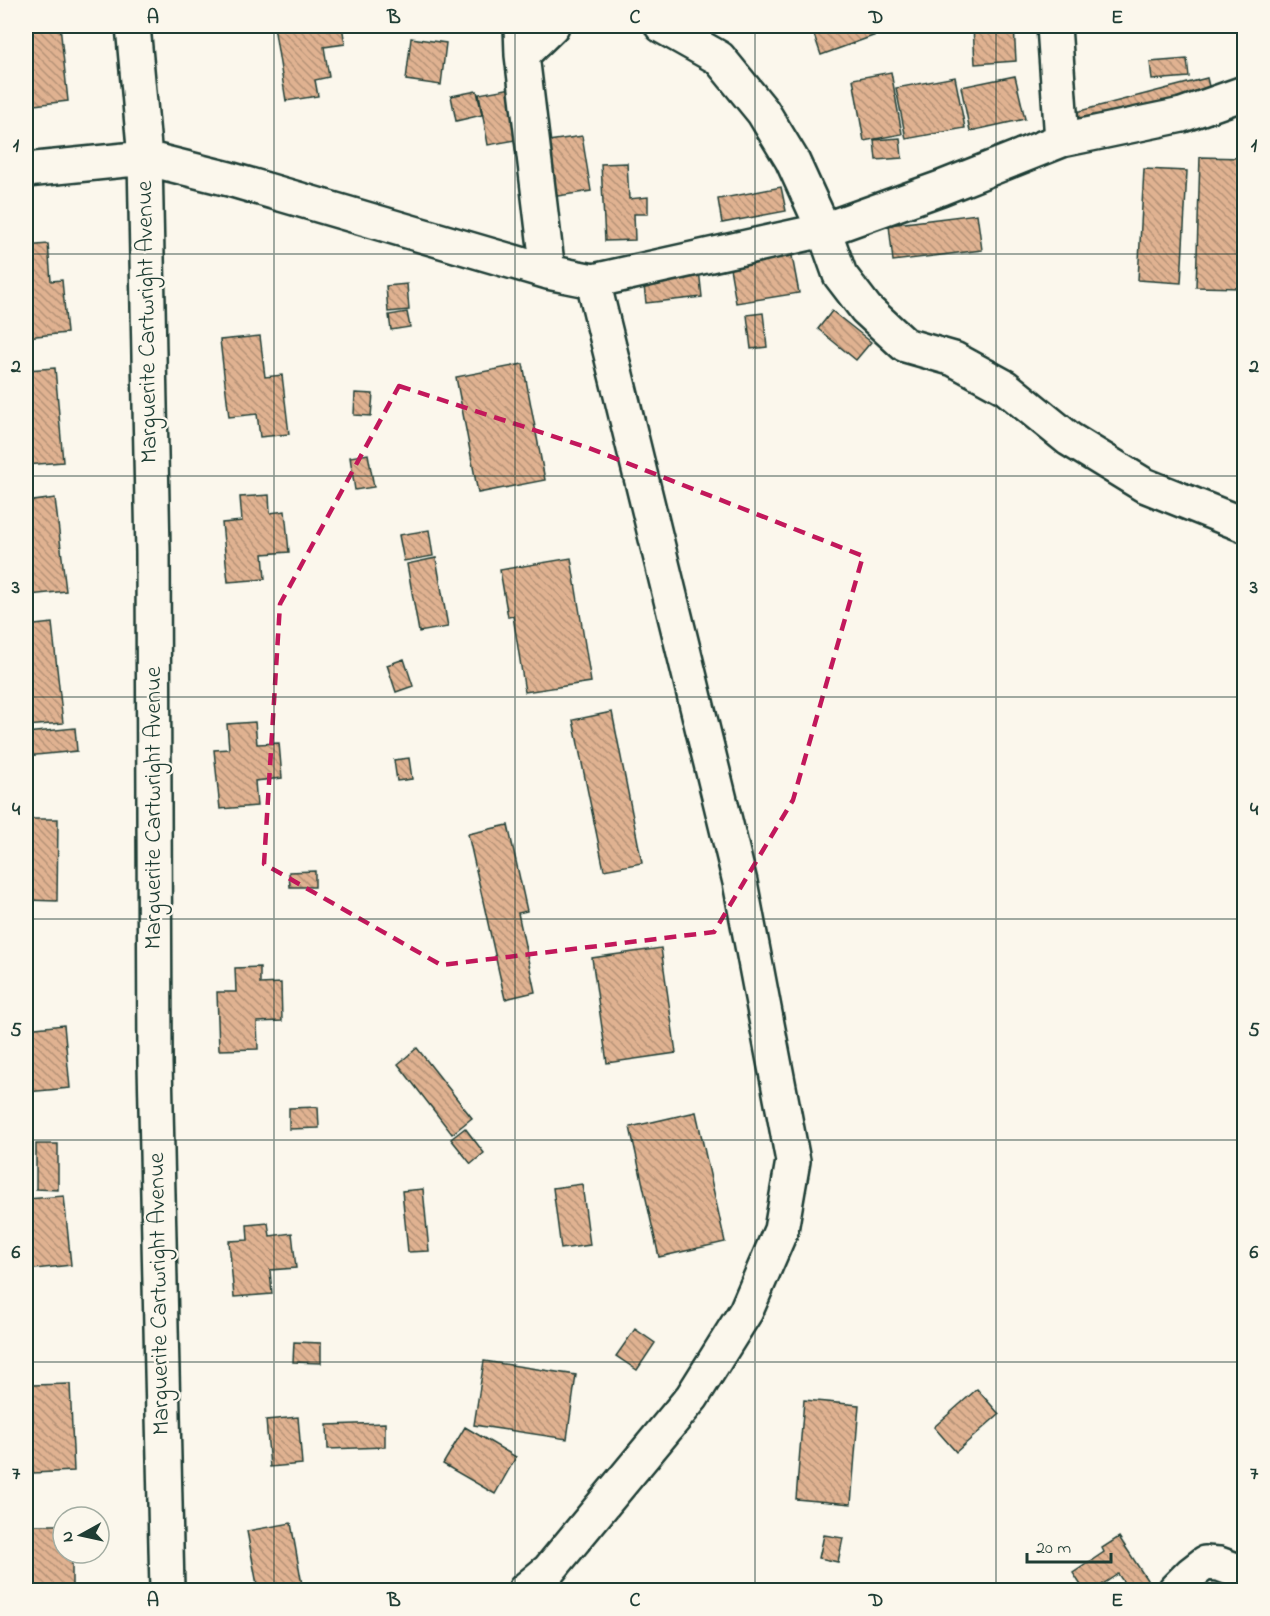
<svg xmlns="http://www.w3.org/2000/svg" width="1270" height="1616" font-family="'Indie Flower',sans-serif">
<style>
.building{fill:url(#building-back-hatch);stroke:#1f3d34;stroke-width:1.5}
.lines{fill:none;stroke-linecap:round;stroke-linejoin:round}
.minor-casing{stroke:#1f3d34;stroke-width:38}
.minor{stroke:#fbf7ec;stroke-width:33}
.marked{fill:none;stroke:#c2185b;stroke-width:4.5;stroke-dasharray:12 8;stroke-linejoin:round}
.grid{fill:none;stroke:#1f3d34;stroke-width:1.5;stroke-opacity:0.55}
.labels{text-anchor:middle;dominant-baseline:central;stroke-width:4.5;stroke-linejoin:round;paint-order:stroke}
.street-label{font-size:24px;fill:#1f3d34;stroke:#fbf7ec}
.neatline{fill:none;stroke:#1f3d34;stroke-width:2}
.grid-label{font-size:20px;text-anchor:middle;font-weight:bold;fill:#1f3d34}
</style>
<defs>
<pattern id="building-back-hatch" width="6" height="6" patternUnits="userSpaceOnUse" patternTransform="scale(1.5)"><rect width="6" height="6" fill="#e0b291"/><path d="M-1 5l2 2M0 0l6 6M5-1l2 2" fill="none" stroke="#b59277"/></pattern>
</defs>
<rect width="100%" height="100%" fill="#fbf7ec"/>
<filter id="ink" filterUnits="userSpaceOnUse"><feTurbulence type="fractalNoise" baseFrequency=".0167" numOctaves="2"/><feDisplacementMap in="SourceGraphic" scale="12" xChannelSelector="R" yChannelSelector="G"/><feConvolveMatrix kernelMatrix="1 2 1 2 8 2 1 2 1" color-interpolation-filters="sRGB"/></filter>
<g filter="url(#ink)">
<!-- building -->
<path class="building" d="M 26,26 L 60,26 L 68,101 L 26,106 Z
M 274,26 L 342,26 L 345,44 L 324,47 L 329,77 L 315,80 L 318,96 L 286,101 Z
M 811,26 L 881,26 L 884,32 L 821,55 Z
M 973,26 L 1014,26 L 1016,61 L 975,64 Z
M 411,38 L 446,43 L 441,85 L 406,80 Z
M 1187,59 L 1189,77 L 1152,80 L 1150,62 Z
M 891,72 L 902,134 L 864,141 L 853,79 Z
M 1015,76 L 1025,119 L 970,131 L 961,87 Z
M 955,77 L 965,128 L 906,139 L 896,88 Z
M 1207,78 L 1212,99 L 1073,135 L 1068,114 Z
M 517,87 L 526,138 L 488,145 L 479,94 Z
M 477,91 L 482,115 L 456,121 L 451,96 Z
M 582,136 L 591,191 L 551,197 L 542,142 Z
M 900,138 L 902,158 L 876,160 L 874,140 Z
M 1200,157 L 1244,158 L 1242,288 L 1196,287 Z
M 627,163 L 629,199 L 648,197 L 648,214 L 634,214 L 635,240 L 605,241 L 601,164 Z
M 1144,169 L 1187,171 L 1181,283 L 1138,280 Z
M 781,187 L 786,211 L 722,223 L 718,199 Z
M 977,214 L 982,250 L 893,261 L 889,225 Z
M 48,244 L 51,281 L 62,280 L 67,333 L 26,337 L 26,246 Z
M 791,251 L 799,293 L 736,303 L 729,262 Z
M 699,270 L 702,297 L 646,303 L 643,277 Z
M 407,284 L 409,310 L 388,312 L 386,286 Z
M 832,311 L 871,342 L 856,360 L 818,329 Z
M 407,312 L 410,327 L 391,330 L 389,315 Z
M 763,313 L 767,347 L 751,349 L 747,315 Z
M 260,336 L 265,377 L 282,375 L 289,434 L 260,437 L 257,414 L 229,417 L 220,340 Z
M 523,364 L 545,480 L 478,493 L 456,377 Z
M 55,368 L 63,462 L 26,465 L 26,370 Z
M 355,393 L 373,394 L 371,416 L 354,415 Z
M 368,454 L 374,487 L 355,490 L 350,457 Z
M 269,495 L 270,513 L 285,511 L 289,552 L 263,554 L 265,579 L 228,582 L 222,523 L 242,521 L 240,497 Z
M 55,498 L 66,591 L 30,595 L 26,555 L 26,502 Z
M 429,530 L 433,556 L 404,561 L 399,535 Z
M 436,558 L 448,627 L 419,632 L 407,564 Z
M 571,558 L 591,682 L 525,692 L 513,616 L 508,617 L 500,570 Z
M 52,623 L 63,723 L 26,726 L 26,626 Z
M 404,659 L 413,686 L 396,692 L 387,665 Z
M 612,712 L 642,863 L 604,870 L 573,720 Z
M 255,722 L 257,744 L 279,743 L 282,778 L 255,781 L 257,806 L 220,809 L 214,750 L 229,749 L 227,724 Z
M 75,728 L 77,751 L 26,756 L 26,733 Z
M 26,758 L 28,785 L 26,785 Z
M 409,758 L 412,779 L 397,781 L 394,760 Z
M 26,819 L 58,819 L 57,901 L 26,900 Z
M 508,825 L 527,911 L 518,913 L 535,992 L 505,999 L 468,834 Z
M 315,871 L 315,887 L 290,887 L 289,872 Z
M 661,948 L 676,1053 L 607,1063 L 592,958 Z
M 260,967 L 260,984 L 281,983 L 282,1021 L 257,1022 L 258,1049 L 219,1050 L 217,992 L 236,992 L 235,968 Z
M 64,1025 L 70,1088 L 27,1092 L 26,1029 Z
M 417,1048 L 472,1118 L 452,1134 L 398,1064 Z
M 318,1107 L 319,1128 L 289,1129 L 289,1108 Z
M 696,1112 L 725,1242 L 659,1257 L 630,1127 Z
M 465,1128 L 484,1153 L 471,1164 L 451,1139 Z
M 36,1144 L 58,1144 L 58,1190 L 36,1189 Z
M 582,1184 L 590,1245 L 561,1249 L 553,1188 Z
M 423,1189 L 429,1251 L 408,1252 L 402,1191 Z
M 64,1196 L 71,1265 L 26,1270 L 26,1237 L 32,1237 L 28,1199 Z
M 268,1223 L 270,1236 L 292,1233 L 296,1268 L 270,1270 L 272,1294 L 234,1297 L 229,1241 L 248,1240 L 247,1225 Z
M 635,1329 L 655,1343 L 637,1370 L 616,1356 Z
M 294,1342 L 321,1343 L 321,1363 L 293,1362 Z
M 484,1361 L 576,1375 L 567,1439 L 474,1425 Z
M 70,1384 L 74,1471 L 33,1473 L 32,1455 L 26,1455 L 26,1422 L 33,1422 L 31,1385 Z
M 977,1389 L 999,1414 L 956,1452 L 934,1427 Z
M 804,1400 L 859,1405 L 851,1504 L 796,1499 Z
M 298,1417 L 302,1464 L 270,1467 L 266,1420 Z
M 385,1423 L 385,1447 L 328,1449 L 327,1425 Z
M 465,1427 L 516,1457 L 495,1494 L 443,1464 Z
M 291,1523 L 303,1590 L 258,1590 L 247,1531 Z
M 34,1525 L 63,1525 L 63,1553 L 72,1553 L 72,1590 L 26,1590 L 26,1561 L 34,1561 Z
M 824,1535 L 843,1538 L 838,1562 L 819,1558 Z
M 1119,1537 L 1151,1586 L 1143,1590 L 1129,1590 L 1118,1574 L 1094,1590 L 1084,1590 L 1073,1573 L 1104,1552 L 1102,1548 Z"/>
<g class="lines">
<defs>
<path id="minor" d="M 133,26 L 145,158 L 153,553 L 155,1064 L 167,1590
M 521,26 L 522,55 L 548,272
M 662,26 L 719,58 L 763,112 L 792,160 L 824,230 L 840,275 L 866,309 L 905,345 L 954,359 L 1005,387 L 1069,439 L 1144,485 L 1244,525
M 1054,26 L 1062,140
M 522,55 L 552,26
M 26,170 L 145,158 L 229,179 L 548,272 L 593,281 L 824,230 L 941,188 L 1062,140 L 1182,115 L 1244,93
M 525,1590 L 549,1570 L 692,1397 L 746,1311 L 781,1230 L 793,1161 L 740,882 L 593,281
M 1175,1590 L 1192,1573 L 1205,1563 L 1219,1564 L 1244,1573"/>
</defs>
<!-- minor casing -->
<use href="#minor" class="minor-casing"/>
<!-- minor -->
<use href="#minor" class="minor"/>
</g>
</g>
<!-- marked area -->
<path class="marked" d="M 399,386 L 589,448 L 863,556 L 793,800 L 714,932 L 441,965 L 264,864 L 280,604 Z"/>
<!-- grid -->
<path class="grid" d="M 274,26 L 274,1590M 515,26 L 515,1590M 755,26 L 755,1590M 996,26 L 996,1590M 26,254 L 1244,254M 26,476 L 1244,476M 26,697 L 1244,697M 26,919 L 1244,919M 26,1140 L 1244,1140M 26,1362 L 1244,1362"/>
<g class="labels">
<!-- street labels -->
<g class="street-label">
<text transform="translate(148 322) rotate(-91)">Marguerite Cartwright Avenue</text>
<text transform="translate(154 808) rotate(-90)">Marguerite Cartwright Avenue</text>
<text transform="translate(160 1294) rotate(-91)">Marguerite Cartwright Avenue</text>
</g>
</g>
<!-- margin -->
<rect width="1270" height="1616" fill="none" stroke="#fbf7ec" stroke-width="66"/>
<!-- north arrow -->
<g transform="translate(81 1535) rotate(262)"><circle r="28" fill="#fbf7ec" stroke="#a3ada2" stroke-width="1.5"/>
<path d="M0-4.5L10 22L0 15L-10 22Z" fill="#1f3d34"/>
<text y="-9" font-size="16" font-weight="bold" text-anchor="middle" fill="#1f3d34">N</text>
</g>
<!-- scale -->
<path d="M1027 1553v9h84v-9" fill="none" stroke="#1f3d34" stroke-width="3"/>
<text x="1036" y="1553" font-size="18" fill="#1f3d34" stroke="#fbf7ec" stroke-width="4.5" paint-order="stroke">20 m</text>
<rect x="33" y="33" width="1204" height="1550" class="neatline"/>
<g class="grid-label">
<text x="153" y="23">A</text>
<text x="394" y="23">B</text>
<text x="635" y="23">C</text>
<text x="876" y="23">D</text>
<text x="1117" y="23">E</text>
<text x="16" y="151">1</text>
<text x="1254" y="151">1</text>
<text x="16" y="372">2</text>
<text x="1254" y="372">2</text>
<text x="16" y="593">3</text>
<text x="1254" y="593">3</text>
<text x="16" y="815">4</text>
<text x="1254" y="815">4</text>
<text x="16" y="1036">5</text>
<text x="1254" y="1036">5</text>
<text x="16" y="1258">6</text>
<text x="1254" y="1258">6</text>
<text x="16" y="1479">7</text>
<text x="1254" y="1479">7</text>
<text x="153" y="1606">A</text>
<text x="394" y="1606">B</text>
<text x="635" y="1606">C</text>
<text x="876" y="1606">D</text>
<text x="1117" y="1606">E</text>
</g>
</svg>
